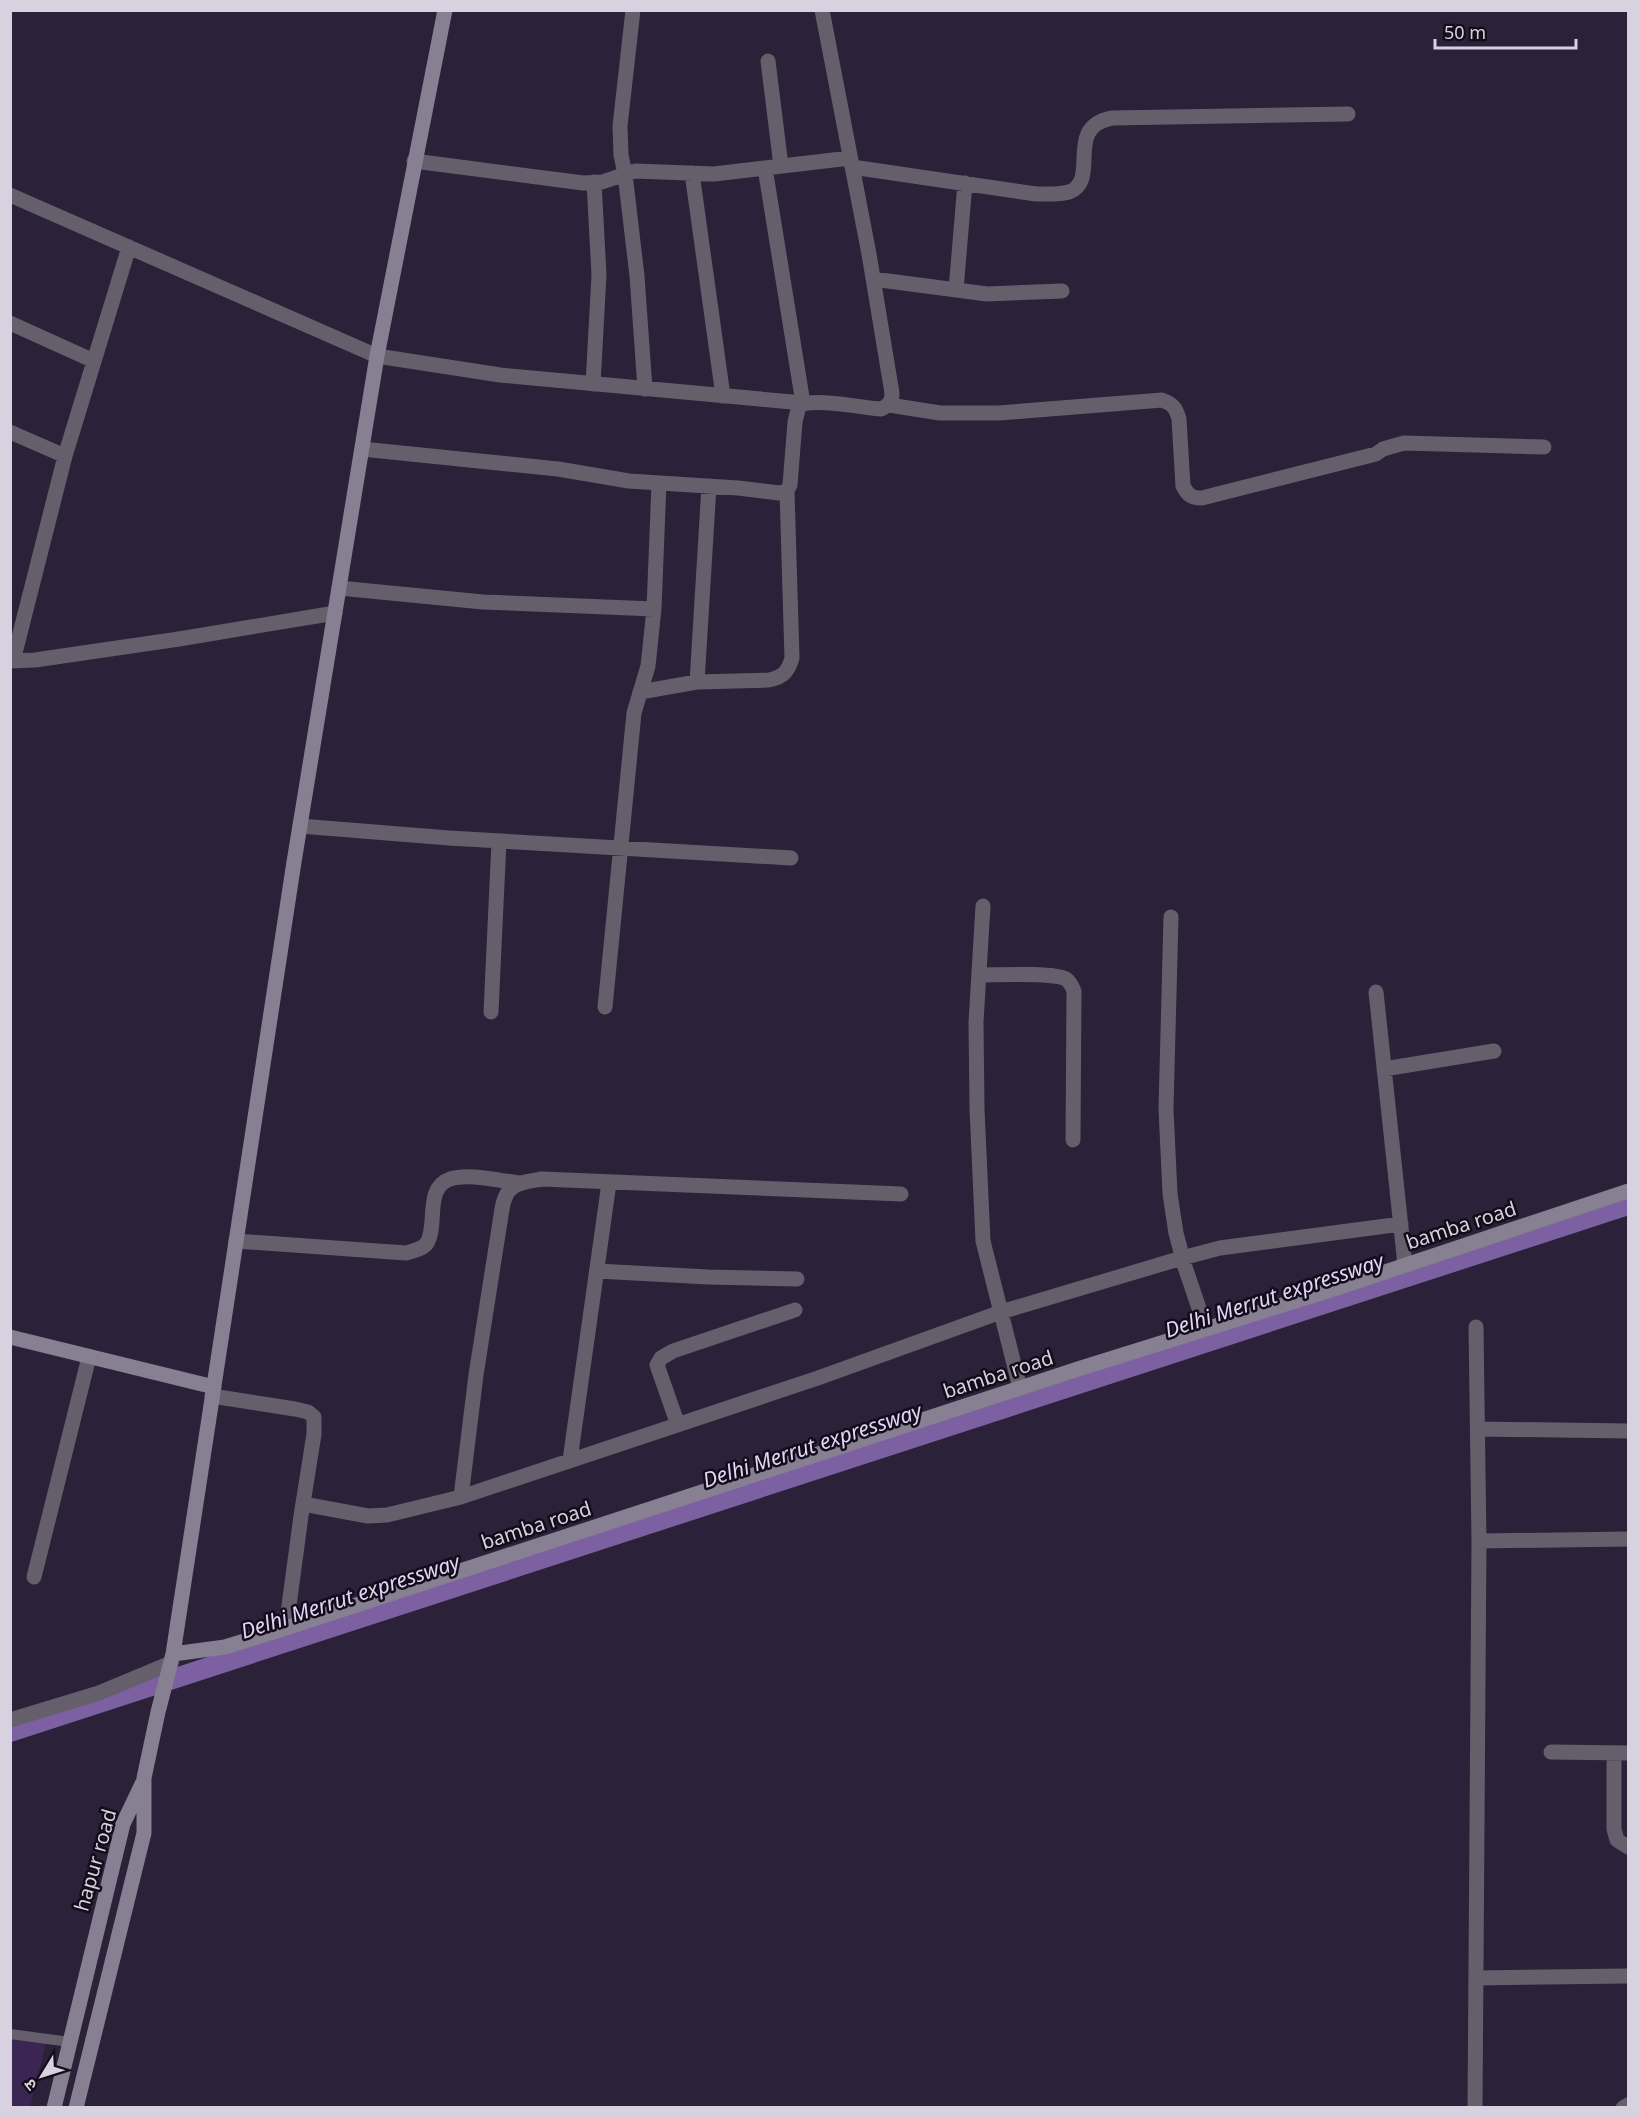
<svg xmlns="http://www.w3.org/2000/svg" width="1639" height="2118" font-family="'Noto Sans','Noto Sans Devanagari',sans-serif">
<style>
.green{fill:#3a2553}
.lines{fill:none;stroke-linecap:round;stroke-linejoin:round}
.canal{stroke:#7d60a1;stroke-width:20}
.lane{stroke:#645f6b;stroke-width:10}
.street{stroke:#645f6b;stroke-width:15}
.secondary{stroke:#877f92;stroke-width:15}
.labels{text-anchor:middle;dominant-baseline:central;stroke-width:5;stroke-linejoin:round;paint-order:stroke}
.street-label{font-size:20px;fill:#d7d1e0;stroke:#120d18}
.water-label{font-size:21px;font-style:italic;fill:#e3d4fa;stroke:#120d18}
</style>
<rect width="100%" height="100%" fill="#2b2139"/>
<!-- green -->
<path class="green" d="M 11,2038 L 47,2039 L 30,2107 L 11,2108 Z"/>
<g class="lines">
<!-- canal -->
<path class="canal" d="M 10,1732 L 1628,1205"/>
<!-- lane -->
<path class="lane" d="M 10,2034 L 70,2042"/>
<!-- street -->
<path class="street" d="M 633,10 L 620,126 L 621,155 L 625,174 L 637,276 L 645,389
M 768,61 L 781,166
M 414,161 L 583,183 L 602,182 L 635,171 L 714,174 L 850,158
M 852,167 L 1036,194 C 1047,194 1059,195 1069,192 C 1101,180 1063,127 1112,118 L 1348,114
M 692,173 L 723,396
M 10,195 L 377,356 L 500,375 L 803,403 L 765,168
M 873,279 L 987,294 L 1062,291
M 956,290 L 965,183
M 10,323 L 94,361
M 593,384 L 599,275 L 594,182
M 889,405 L 940,413 L 999,413 L 1162,400 C 1173,404 1176,408 1179,419 L 1183,486 C 1188,495 1191,498 1202,498 L 1376,454 L 1383,449 L 1404,443 L 1544,447
M 10,432 L 65,456
M 362,449 L 558,469 L 629,481 L 738,488 L 779,493 L 787,491 L 790,485 L 795,422 L 799,406 C 812,397 863,408 881,409 C 889,405 892,402 892,393 L 869,254 L 822,10
M 339,588 L 483,602 L 654,609
M 10,661 L 35,660 L 179,639 L 335,613
M 13,661 L 65,456 L 129,247
M 697,682 L 709,486
M 640,692 L 697,682 L 769,680 C 783,677 788,672 792,658 L 787,491
M 300,826 L 449,838 L 791,858
M 983,906 L 976,1022 L 977,1109 L 983,1241 L 1020,1388
M 1171,917 L 1166,1109 L 1170,1194 L 1176,1233 L 1185,1267 L 1206,1329
M 979,975 C 996,975 1053,972 1066,979 C 1070,982 1072,986 1074,991 L 1073,1140
M 1376,992 L 1405,1265
M 605,1007 L 634,713 L 648,666 L 654,609 L 659,483
M 491,1012 L 499,841
M 1384,1069 L 1494,1051
M 236,1241 L 406,1253 C 413,1251 423,1249 427,1243 C 438,1225 424,1188 450,1179 C 469,1173 500,1181 520,1183
M 597,1271 L 708,1277 L 797,1279
M 212,1396 L 295,1409 L 308,1412 L 314,1417 L 314,1434 L 301,1516 L 286,1628
M 678,1425 L 657,1365 L 661,1358 L 673,1351 L 795,1310
M 1478,1429 L 1628,1431
M 570,1460 L 609,1183
M 461,1497 L 476,1375 L 502,1209 C 506,1183 519,1183 542,1179 L 901,1194
M 303,1504 L 368,1516 L 387,1515 L 461,1497 L 818,1378 L 1001,1312 L 1182,1258 L 1220,1248 L 1401,1224
M 1479,1541 L 1628,1539
M 34,1577 L 89,1357
M 10,1720 L 99,1693 L 171,1663
M 1551,1752 L 1628,1753
M 1614,1753 L 1614,1829 L 1617,1840 L 1628,1847
M 1476,1978 L 1628,1976
M 1475,2108 L 1479,1541 L 1476,1327
M 1623,2108 L 1628,2105"/>
<!-- secondary -->
<path class="secondary" d="M 10,1337 L 214,1387
M 173,1654 L 225,1647 L 286,1628 L 1078,1369 L 1337,1288 L 1628,1191
M 54,2108 L 123,1824 L 142,1784
M 76,2108 L 144,1833 L 144,1778 L 158,1712 L 173,1654 L 294,862 L 377,356 L 445,10"/>
</g>
<g class="labels">
<!-- street labels -->
<g class="street-label">
<text transform="translate(1461 1225) rotate(-18)">bamba road</text>
<text transform="translate(998 1374) rotate(-18)">bamba road</text>
<text transform="translate(536 1525) rotate(-18)">bamba road</text>
<text transform="translate(95 1860) rotate(-74)">hapur road</text>
</g>
<!-- water labels -->
<g class="water-label">
<text transform="translate(1274 1295) rotate(-18)">Delhi Merrut expressway</text>
<text transform="translate(812 1445) rotate(-18)">Delhi Merrut expressway</text>
<text transform="translate(350 1596) rotate(-18)">Delhi Merrut expressway</text>
</g>
</g>
<!-- border -->
<rect width="1639" height="2118" fill="none" stroke="#d7d1e0" stroke-width="24"/>
<!-- north arrow -->
<g transform="translate(42 2076) rotate(232)" stroke="#120d18" stroke-width="4.5" paint-order="stroke">
<path d="M0-4.5L10 22L0 15L-10 22Z" fill="#d7d1e0"/>
<text y="-9" font-size="16" font-weight="bold" text-anchor="middle" fill="#d7d1e0">उ</text>
</g>
<!-- scale -->
<path d="M1435 39v9h141v-9" fill="none" stroke="#d7d1e0" stroke-width="3"/>
<text x="1444" y="39" font-size="18" fill="#d7d1e0" stroke="#120d18" stroke-width="4.5" paint-order="stroke">50 m</text>
</svg>
